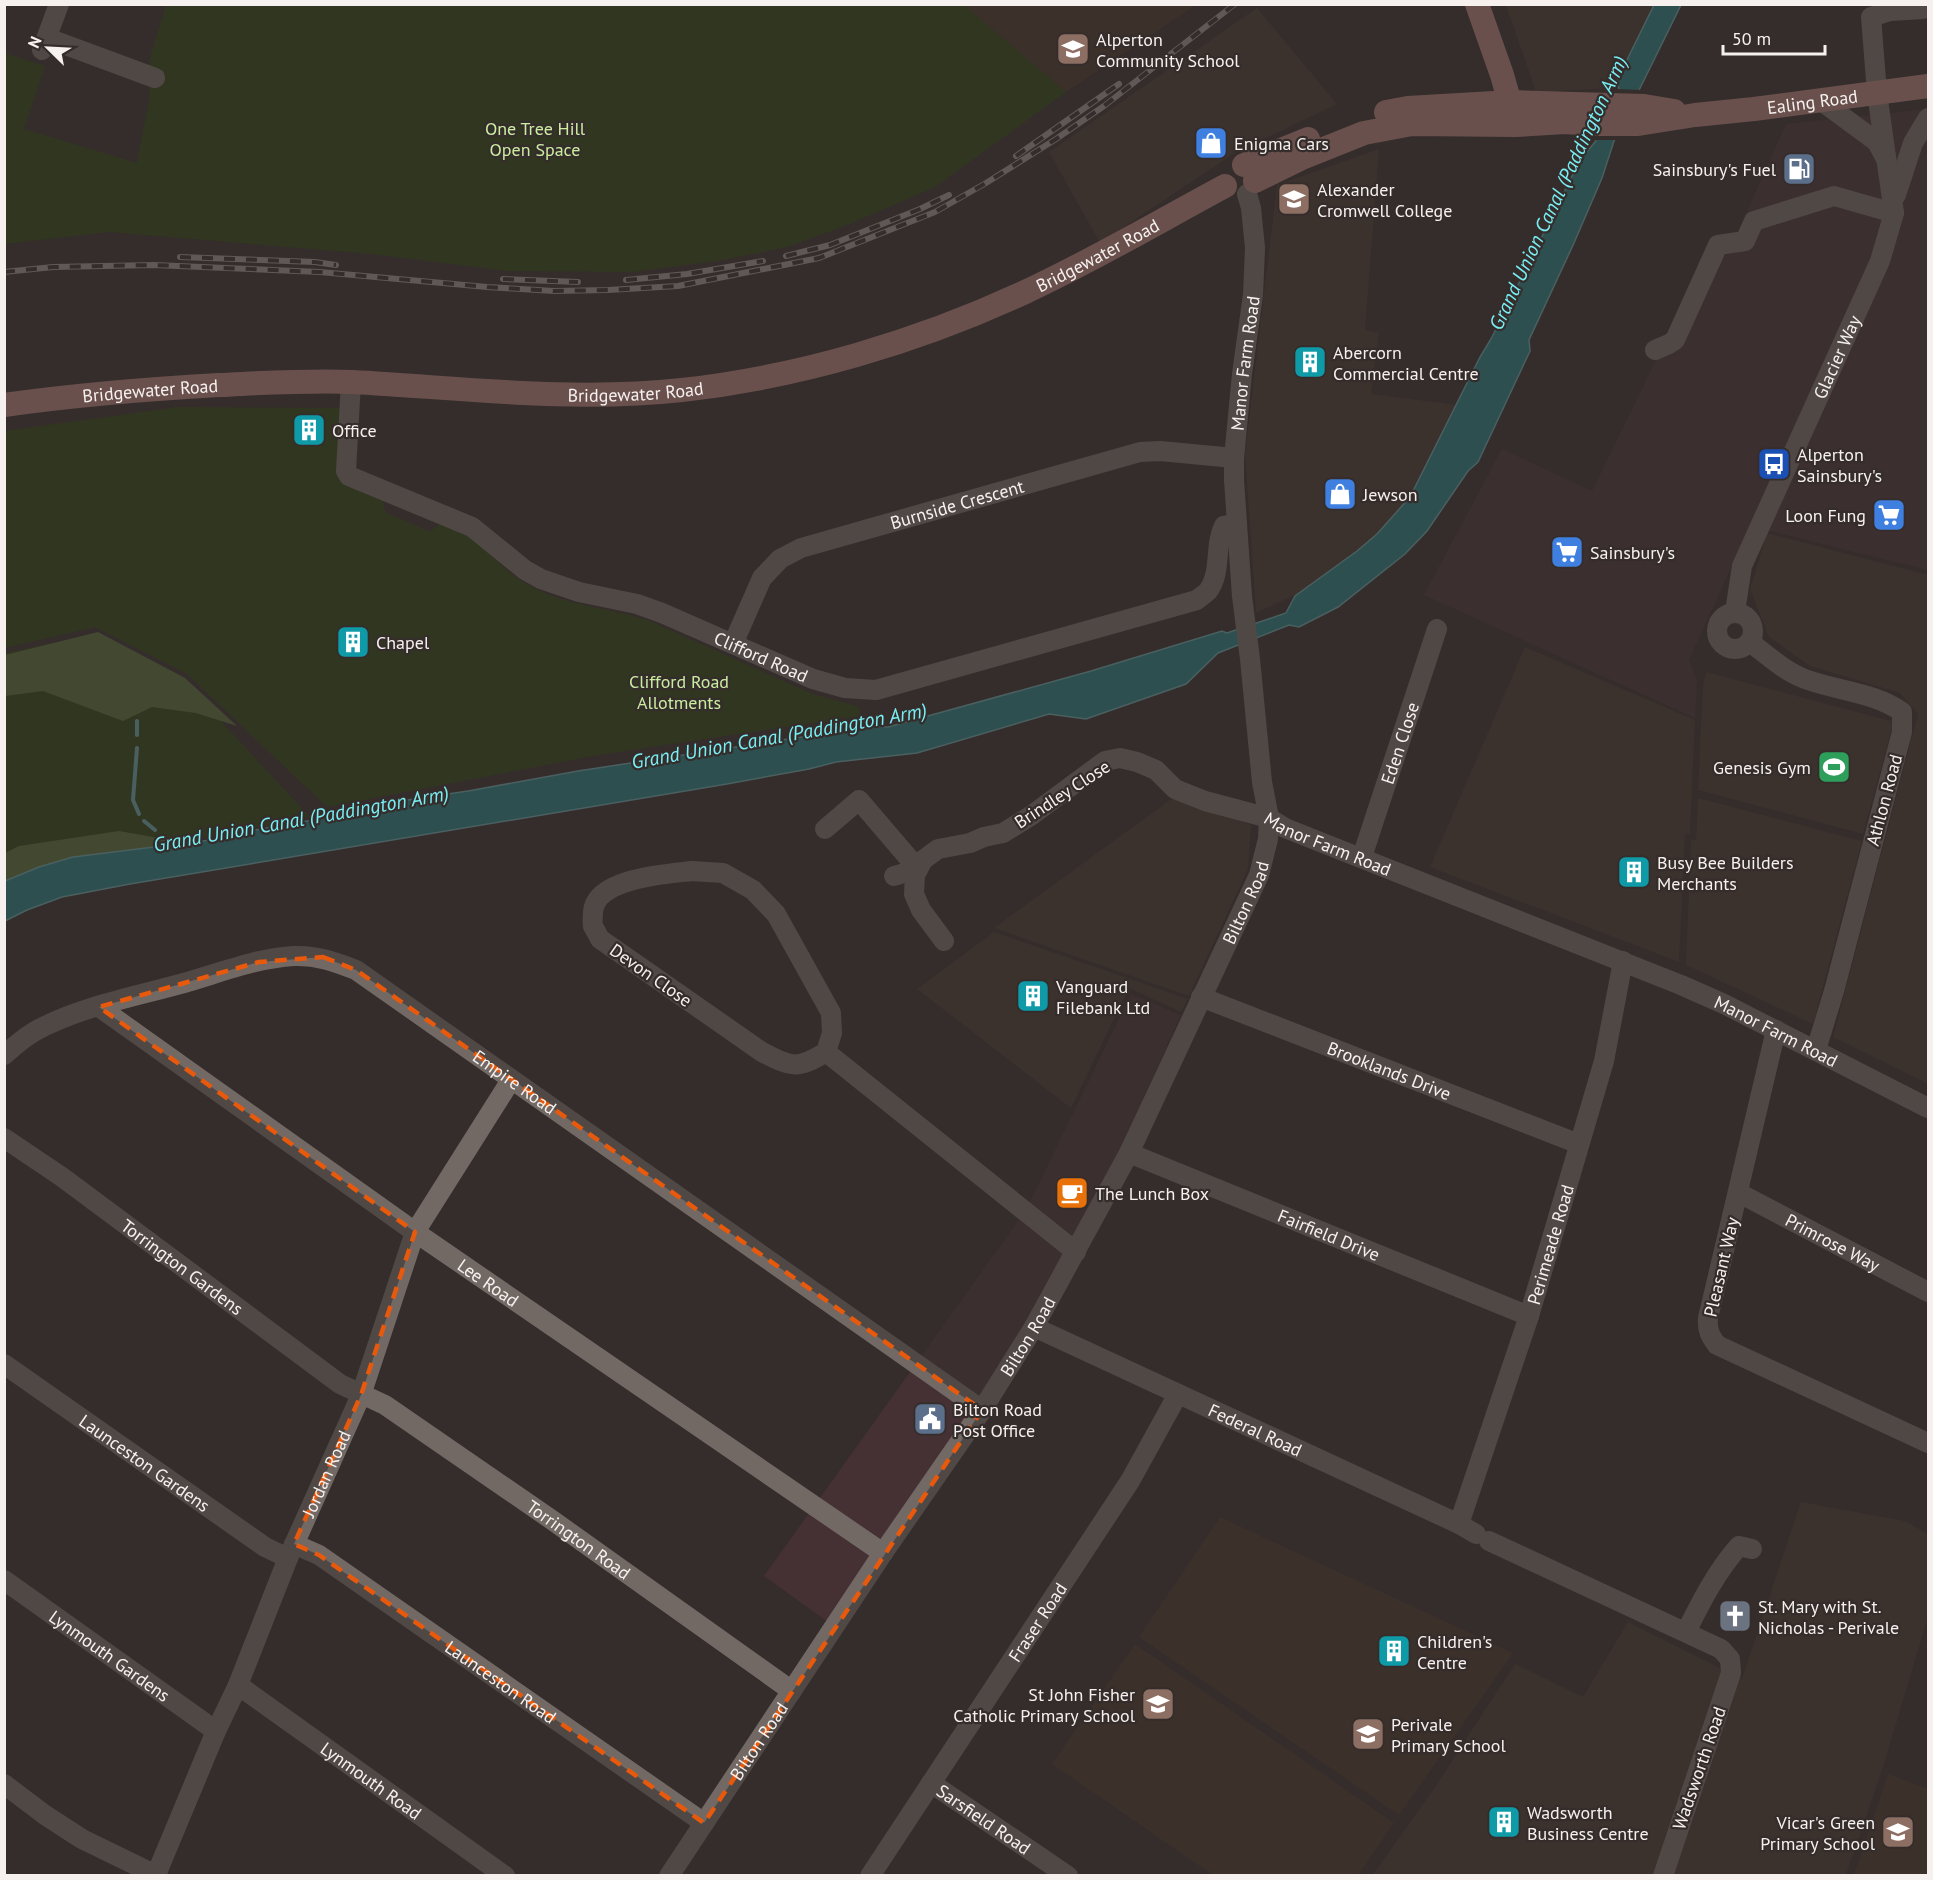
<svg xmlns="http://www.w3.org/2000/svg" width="1933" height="1880" font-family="'PT Sans',sans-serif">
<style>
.commercial{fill:#453134}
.built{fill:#443630}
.education{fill:#443329}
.green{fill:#2e4114}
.forest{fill:#546a39}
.water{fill:#25787b;stroke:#649c9e;stroke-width:1.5}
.pier{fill:#352d2b}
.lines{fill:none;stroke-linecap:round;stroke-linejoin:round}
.stream{stroke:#649c9e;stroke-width:4}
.minor{stroke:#726965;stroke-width:20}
.major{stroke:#ab7a73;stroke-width:24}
.rail-casing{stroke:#938c8a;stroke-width:6}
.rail{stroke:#352d2b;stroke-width:4;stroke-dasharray:11;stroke-linecap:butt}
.marked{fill:none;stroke:#e8590c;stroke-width:4.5;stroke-dasharray:12 8;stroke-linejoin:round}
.labels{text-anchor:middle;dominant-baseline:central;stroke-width:4.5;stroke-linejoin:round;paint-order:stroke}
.poi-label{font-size:18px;fill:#f6f1ef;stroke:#352d2b;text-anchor:start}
.street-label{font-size:18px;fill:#f6f1ef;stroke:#352d2b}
.park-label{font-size:18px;fill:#caeda0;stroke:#352d2b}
.water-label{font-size:20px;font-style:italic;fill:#78eff4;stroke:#352d2b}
</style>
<rect width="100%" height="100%" fill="#352d2b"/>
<!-- commercial -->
<path class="commercial" d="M 1928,109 L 1928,570 L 1750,526 L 1689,660 L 1697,680 L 1695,718 L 1424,595 L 1502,449 L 1592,491 L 1658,356 L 1677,351 L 1718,260 L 1728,254 L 1786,124 Z
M 1131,994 L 1181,1015 L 1119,1151 L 1038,1302 L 974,1413 L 832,1625 L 764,1576 L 1026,1210 Z"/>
<!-- built -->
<path class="built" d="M 1506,5 L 1653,5 L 1612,88 L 1536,92 Z
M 1257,8 L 1337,104 L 1233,154 L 1100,243 L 1049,152 Z
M 1379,149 L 1365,330 L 1379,333 L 1371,394 L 1458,405 L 1416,493 L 1339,574 L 1256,613 L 1245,453 L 1277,185 Z
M 1767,533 L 1928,575 L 1928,1084 L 1833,1037 L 1918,714 L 1900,693 L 1810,666 L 1769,637 L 1750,589 Z
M 1525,647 L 1695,720 L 1690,834 L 1685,834 L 1679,962 L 1430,867 Z
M 1706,672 L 1891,721 L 1892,728 L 1863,834 L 1698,790 L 1703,687 Z
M 1177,795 L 1251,825 L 1248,869 L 1189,996 L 994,928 Z
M 1698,798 L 1862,841 L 1813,1024 L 1686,965 L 1691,840 L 1696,840 Z
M 994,932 L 1188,999 L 1181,1012 L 1129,988 L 1071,1108 L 917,989 Z
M 1801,1502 L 1905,1521 L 1928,1534 L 1928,1617 L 1883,1767 L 1846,1875 L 1372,1876 L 1435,1787 L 1515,1664 L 1583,1697 L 1628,1622 L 1742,1679 Z"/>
<!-- education -->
<path class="education" d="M 964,5 L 1196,5 L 1066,92 Z
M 1220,1517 L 1513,1653 L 1399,1815 L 1139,1637 Z
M 1135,1644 L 1394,1823 L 1358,1875 L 1213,1875 L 1052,1764 Z
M 1888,1774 L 1928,1789 L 1928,1875 L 1854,1875 Z"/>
<!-- green -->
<path class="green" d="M 166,5 L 964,5 L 1066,92 L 935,187 L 852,223 L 787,247 L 718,261 L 632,272 L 508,271 L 372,254 L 109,232 L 5,244 L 4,53 L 45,66 L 24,129 L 137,163 L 149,101 L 150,58 Z
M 179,407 L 341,408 L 338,478 L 382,497 L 385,512 L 430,532 L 441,523 C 450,528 461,531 470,538 C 488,551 504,570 523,582 C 561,606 608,607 650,621 L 810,693 L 859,707 L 860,716 L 598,755 L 327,807 L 187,674 L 95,627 L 5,648 L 4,431 Z
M 95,635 L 176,673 L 310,817 L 181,842 L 28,878 L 5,889 L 4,653 Z"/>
<!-- forest -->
<path class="forest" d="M 98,632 L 185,678 L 237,726 L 196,713 L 152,707 L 123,721 L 43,691 L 5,696 L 5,655 Z
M 119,831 L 181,842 L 28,878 L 5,889 L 5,853 L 19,846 Z"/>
<!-- water -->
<path class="water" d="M 1654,5 L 1681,5 L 1614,141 L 1602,178 L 1574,243 L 1529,340 L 1530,351 L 1478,462 L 1468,471 L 1427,531 L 1405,554 L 1338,607 L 1299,627 L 1289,625 L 1218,653 L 1186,684 L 1086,719 L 1049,714 L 917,753 L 836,762 L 809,769 L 727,784 L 130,884 L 62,897 L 27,910 L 5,921 L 5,881 L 39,867 L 73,857 L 211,840 L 255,830 L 371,810 L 374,805 L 468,791 L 578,771 L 874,726 L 888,727 L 1091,671 L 1222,631 L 1227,633 L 1286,613 L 1295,596 L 1357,551 L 1377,534 L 1410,497 L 1480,357 L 1491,339 L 1580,160 L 1595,142 L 1619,89 L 1616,82 Z"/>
<!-- pier -->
<path class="pier" d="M 1615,89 L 1643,90 L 1618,140 L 1593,140 Z"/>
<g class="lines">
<!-- stream -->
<path class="stream" d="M 137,721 L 137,735
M 137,748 L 133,800 L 139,814
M 144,821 L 155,830"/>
<!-- minor -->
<g class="minor">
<path d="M 47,38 L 155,78"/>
<path d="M 42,50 L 59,4"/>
<path d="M 1820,100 L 1877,142 L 1886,159"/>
<path d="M 1896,195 L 1913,143 L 1928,118"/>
<path d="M 1655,350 L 1669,344 L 1675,340 L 1718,245 L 1745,241 L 1754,221 L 1834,196 L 1894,213"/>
<path id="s1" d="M 351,382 L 346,471 L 349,476 L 472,527 L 525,570 L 541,579 L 579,592 L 637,604 L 662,613 L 813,679 L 845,688 L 876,690 L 1197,600 C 1200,597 1205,594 1208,591 C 1222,573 1214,545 1224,526 L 1237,524"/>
<path id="s2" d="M 1735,612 L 1742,566 L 1880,261 L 1894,213 L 1877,93 L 1871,17 L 1890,11 L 1923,9"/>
<circle cx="1735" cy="631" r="18"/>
<path d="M 1750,642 C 1767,655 1784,671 1805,679 C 1837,691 1874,692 1902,712 L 1902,732 L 1834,991 L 1816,1050"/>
<path id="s3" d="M 733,644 L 762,578 L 780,559 L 801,548 L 1140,452 L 1160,451 L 1234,458"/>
<path d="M 825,829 L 859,800 L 918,869 L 894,876"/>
<path id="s4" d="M 1362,857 L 1437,629"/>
<path d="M 692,871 L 723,873 L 753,890 L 776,914 L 831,1013 L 832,1033 L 826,1052 C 797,1070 791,1067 762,1052 L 600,939 C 598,935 595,930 593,926 C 592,922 593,917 593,912 C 595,878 667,874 692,871 Z"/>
<path id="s5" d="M 944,941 L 921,910 L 914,894 L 915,875 L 923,860 L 938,849 L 970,843 L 984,837 L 1003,833 L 1032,815 L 1105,761 L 1120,758 L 1137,762 L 1156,770 L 1175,789 L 1205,801 L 1269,818 L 1285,828 L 1681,985 L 1724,1004 L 1928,1108"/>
<path id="s6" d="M 1201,997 L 1579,1144"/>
<path id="s7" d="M 99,1007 L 415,1232 L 883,1553"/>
<path d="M 1776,1030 L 1708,1318 C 1707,1330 1710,1336 1717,1345 L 1928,1443"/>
<path d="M 826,1052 L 1076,1252"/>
<path id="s8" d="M 4,1055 C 17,1044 29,1033 45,1026 C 88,1005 137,996 184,983 C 219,973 257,958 294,956 C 317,955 335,962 356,970 L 982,1410"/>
<path id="s9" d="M 4,1138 L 62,1177 L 340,1384 L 385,1405 L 552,1520 L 792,1691"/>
<path id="s10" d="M 1129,1153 L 1529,1316"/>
<path id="s11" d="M 1739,1193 L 1928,1292"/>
<path id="s12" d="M 1034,1327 L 1459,1524 L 1476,1534"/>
<path id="s13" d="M 4,1364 L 265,1547 L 288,1558"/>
<path id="s14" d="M 1459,1524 L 1529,1316 L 1604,1061 L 1623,961"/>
<path d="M 1489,1541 L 1721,1649 L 1730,1659 L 1731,1673 L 1663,1876"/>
<path id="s15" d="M 294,1544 L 319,1555 L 704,1823"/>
<path id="s16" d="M 4,1580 L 216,1731"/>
<path d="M 1686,1632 C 1701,1602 1716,1572 1739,1546 L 1752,1549"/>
<path id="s17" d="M 238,1685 L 505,1876"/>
<path id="s18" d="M 931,1783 L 1068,1876"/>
<path d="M 4,1784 L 45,1815 L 82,1839 L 158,1876"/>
<path id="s19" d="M 156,1875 L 216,1731 L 238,1685 L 288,1558 L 361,1395 L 415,1232 L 511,1080"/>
<path id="s20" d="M 669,1876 L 883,1553 L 982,1410 L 1034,1327 L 1129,1153 L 1259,875 L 1268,839 L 1269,818 L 1262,782 L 1250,659 L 1242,596 L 1234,480 L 1234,458 L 1242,374 L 1253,295 L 1255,248 L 1251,208 L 1247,194"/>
<path id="s21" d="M 870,1876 L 1130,1481 L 1178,1394"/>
</g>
<!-- major -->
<g class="major">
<path d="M 1477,4 L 1502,75 L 1514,117"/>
<path d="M 1386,112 L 1408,108 L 1511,102 L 1644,106 L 1674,111"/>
<path d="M 1244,165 L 1308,139"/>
<path id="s22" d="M 1255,181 L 1304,157 L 1364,133 L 1412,124 L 1516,125 L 1565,122 L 1596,124 L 1638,124 L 1695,115 L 1754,109 L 1928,86"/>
<path id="s23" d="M 4,405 C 76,395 147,389 219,385 C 264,383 308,380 353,382 C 463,388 572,402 682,390 C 799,377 917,342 1023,293 C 1092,261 1158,222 1225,186"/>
</g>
<defs>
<path id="rail" d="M 1016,156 L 1119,84
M 786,256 L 830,245 L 920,209 L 949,195
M 180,257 L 315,262 L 336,265
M 4,272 L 53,267 L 154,265 L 320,272 L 487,287 L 554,291 L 608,290 L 678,286 L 819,258 L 935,212 L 986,183 L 1056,139 L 1104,106 L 1235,4
M 503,279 L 578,282
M 626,280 L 687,274 L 763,261"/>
</defs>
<!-- rail casing -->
<use href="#rail" class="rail-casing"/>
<!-- rail -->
<use href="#rail" class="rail"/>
</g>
<!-- marked area -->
<path d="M0 0H1933V1880H0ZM 323,957 L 356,970 L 982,1410 L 704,1823 L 319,1555 L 294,1544 L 361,1395 L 415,1232 L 99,1007 L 259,962 Z" fill="#352d2b" fill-opacity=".55" fill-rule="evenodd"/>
<path class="marked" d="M 323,957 L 356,970 L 982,1410 L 704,1823 L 319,1555 L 294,1544 L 361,1395 L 415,1232 L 99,1007 L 259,962 Z"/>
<!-- icons -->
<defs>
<symbol id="school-square" viewBox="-11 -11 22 22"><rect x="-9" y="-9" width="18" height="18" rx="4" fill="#8d6e63" stroke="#352d2b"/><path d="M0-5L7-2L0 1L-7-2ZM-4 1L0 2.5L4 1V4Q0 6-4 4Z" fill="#fff"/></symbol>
<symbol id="shop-square" viewBox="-11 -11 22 22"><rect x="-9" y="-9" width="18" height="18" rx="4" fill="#3f7fe0" stroke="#352d2b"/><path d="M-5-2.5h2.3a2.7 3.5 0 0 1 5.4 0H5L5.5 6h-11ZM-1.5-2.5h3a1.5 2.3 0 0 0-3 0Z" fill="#fff"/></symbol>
<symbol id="fuel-square" viewBox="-11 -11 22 22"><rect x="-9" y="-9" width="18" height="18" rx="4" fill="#5c6f8a" stroke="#352d2b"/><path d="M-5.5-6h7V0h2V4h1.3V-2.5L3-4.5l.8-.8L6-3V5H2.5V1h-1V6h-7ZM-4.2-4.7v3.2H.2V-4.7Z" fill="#fff"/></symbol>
<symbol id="university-square" viewBox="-11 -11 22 22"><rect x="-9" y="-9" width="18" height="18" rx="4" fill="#8d6e63" stroke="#352d2b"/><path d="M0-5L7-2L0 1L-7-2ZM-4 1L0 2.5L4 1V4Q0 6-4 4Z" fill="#fff"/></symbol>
<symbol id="building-square" viewBox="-11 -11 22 22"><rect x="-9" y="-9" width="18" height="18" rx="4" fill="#0f9aa8" stroke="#352d2b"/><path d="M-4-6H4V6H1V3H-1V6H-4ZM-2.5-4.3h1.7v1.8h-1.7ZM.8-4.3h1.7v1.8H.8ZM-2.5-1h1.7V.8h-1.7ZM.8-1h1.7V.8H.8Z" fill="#fff"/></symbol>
<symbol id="bus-square" viewBox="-11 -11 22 22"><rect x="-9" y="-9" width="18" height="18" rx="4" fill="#1a4fb4" stroke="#352d2b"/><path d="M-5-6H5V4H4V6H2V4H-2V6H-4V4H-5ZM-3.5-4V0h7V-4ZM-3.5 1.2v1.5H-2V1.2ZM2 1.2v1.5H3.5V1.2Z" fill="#fff"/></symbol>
<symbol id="supermarket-square" viewBox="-11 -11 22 22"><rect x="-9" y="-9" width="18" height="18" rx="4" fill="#3f7fe0" stroke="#352d2b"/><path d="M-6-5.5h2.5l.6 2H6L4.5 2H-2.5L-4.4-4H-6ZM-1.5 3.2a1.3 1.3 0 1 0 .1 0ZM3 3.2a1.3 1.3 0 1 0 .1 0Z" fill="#fff"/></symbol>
<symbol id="stadium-square" viewBox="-11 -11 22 22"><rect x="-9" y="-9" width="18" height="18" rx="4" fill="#2e9e5b" stroke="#352d2b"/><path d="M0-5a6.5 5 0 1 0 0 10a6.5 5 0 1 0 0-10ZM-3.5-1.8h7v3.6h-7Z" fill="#fff"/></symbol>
<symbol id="cafe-square" viewBox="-11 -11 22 22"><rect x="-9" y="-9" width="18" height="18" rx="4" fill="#e8710a" stroke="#352d2b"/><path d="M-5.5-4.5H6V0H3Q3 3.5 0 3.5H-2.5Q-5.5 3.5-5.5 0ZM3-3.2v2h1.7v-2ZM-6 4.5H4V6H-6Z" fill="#fff"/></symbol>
<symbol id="civic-square" viewBox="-11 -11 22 22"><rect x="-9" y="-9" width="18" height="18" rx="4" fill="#5c6f8a" stroke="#352d2b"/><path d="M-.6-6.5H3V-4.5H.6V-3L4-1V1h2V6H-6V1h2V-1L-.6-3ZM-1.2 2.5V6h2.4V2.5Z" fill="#fff"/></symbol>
<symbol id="church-square" viewBox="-11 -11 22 22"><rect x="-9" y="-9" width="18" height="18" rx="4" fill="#6b7280" stroke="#352d2b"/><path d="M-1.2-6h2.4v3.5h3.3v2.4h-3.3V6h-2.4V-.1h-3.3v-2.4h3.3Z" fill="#fff"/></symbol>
</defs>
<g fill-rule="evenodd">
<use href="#school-square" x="1054" y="30" width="38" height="38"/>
<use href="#shop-square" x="1192" y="124" width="38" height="38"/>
<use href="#fuel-square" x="1780" y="150" width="38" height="38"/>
<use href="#university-square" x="1275" y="180" width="38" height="38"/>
<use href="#building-square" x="1291" y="343" width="38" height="38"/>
<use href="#building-square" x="290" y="411" width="38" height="38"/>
<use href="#bus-square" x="1755" y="445" width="38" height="38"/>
<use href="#shop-square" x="1321" y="475" width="38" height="38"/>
<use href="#supermarket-square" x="1870" y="496" width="38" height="38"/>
<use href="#supermarket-square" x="1548" y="533" width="38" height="38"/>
<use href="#building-square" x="334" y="623" width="38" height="38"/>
<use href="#stadium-square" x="1815" y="748" width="38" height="38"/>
<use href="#building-square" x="1615" y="853" width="38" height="38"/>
<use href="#building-square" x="1014" y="977" width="38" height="38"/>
<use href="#cafe-square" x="1053" y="1174" width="38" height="38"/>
<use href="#civic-square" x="911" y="1400" width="38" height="38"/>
<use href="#church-square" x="1716" y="1597" width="38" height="38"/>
<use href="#building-square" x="1375" y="1632" width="38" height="38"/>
<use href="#school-square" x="1139" y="1685" width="38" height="38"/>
<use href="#school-square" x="1349" y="1715" width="38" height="38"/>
<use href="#building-square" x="1485" y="1803" width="38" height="38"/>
<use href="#school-square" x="1879" y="1813" width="38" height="38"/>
</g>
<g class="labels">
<!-- poi labels -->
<g class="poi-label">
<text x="1096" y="39">Alperton<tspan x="1096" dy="21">Community School</tspan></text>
<text x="1234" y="143">Enigma Cars</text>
<text x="1776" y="169" text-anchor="end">Sainsbury's Fuel</text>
<text x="1317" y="189">Alexander<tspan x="1317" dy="21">Cromwell College</tspan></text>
<text x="1333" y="352">Abercorn<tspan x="1333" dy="21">Commercial Centre</tspan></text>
<text x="332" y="430">Office</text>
<text x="1797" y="454">Alperton<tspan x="1797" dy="21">Sainsbury's</tspan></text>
<text x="1363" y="494">Jewson</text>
<text x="1866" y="515" text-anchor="end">Loon Fung</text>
<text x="1590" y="552">Sainsbury's</text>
<text x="376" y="642">Chapel</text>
<text x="1811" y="767" text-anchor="end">Genesis Gym</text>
<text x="1657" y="862">Busy Bee Builders<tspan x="1657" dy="21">Merchants</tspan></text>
<text x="1056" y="986">Vanguard<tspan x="1056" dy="21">Filebank Ltd</tspan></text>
<text x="1095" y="1193">The Lunch Box</text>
<text x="953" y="1409">Bilton Road<tspan x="953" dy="21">Post Office</tspan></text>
<text x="1758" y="1606">St. Mary with St.<tspan x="1758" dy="21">Nicholas - Perivale</tspan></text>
<text x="1417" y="1641">Children's<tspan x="1417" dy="21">Centre</tspan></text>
<text x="1135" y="1694" text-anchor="end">St John Fisher<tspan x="1135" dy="21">Catholic Primary School</tspan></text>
<text x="1391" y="1724">Perivale<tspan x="1391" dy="21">Primary School</tspan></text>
<text x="1527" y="1812">Wadsworth<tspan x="1527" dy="21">Business Centre</tspan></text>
<text x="1875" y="1822" text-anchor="end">Vicar's Green<tspan x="1875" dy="21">Primary School</tspan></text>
</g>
<!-- street labels -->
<g class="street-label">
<text stroke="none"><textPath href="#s22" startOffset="570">Ealing Road</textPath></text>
<text stroke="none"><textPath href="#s23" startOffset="1119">Bridgewater Road</textPath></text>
<text stroke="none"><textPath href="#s2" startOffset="276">Glacier Way</textPath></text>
<text stroke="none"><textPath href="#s20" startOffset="1680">Manor Farm Road</textPath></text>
<text stroke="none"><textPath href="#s23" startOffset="633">Bridgewater Road</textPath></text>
<text stroke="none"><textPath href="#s23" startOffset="147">Bridgewater Road</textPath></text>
<text stroke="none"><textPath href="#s3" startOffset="284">Burnside Crescent</textPath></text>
<text stroke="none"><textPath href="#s1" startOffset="549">Clifford Road</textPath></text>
<text stroke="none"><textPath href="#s4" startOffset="120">Eden Close</textPath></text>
<text transform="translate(1062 794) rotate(-33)">Brindley Close</text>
<text transform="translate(1884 800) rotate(-75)">Athlon Road</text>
<text stroke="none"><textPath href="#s5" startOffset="546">Manor Farm Road</textPath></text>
<text stroke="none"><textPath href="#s20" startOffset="1134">Bilton Road</textPath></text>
<text transform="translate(651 975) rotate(35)">Devon Close</text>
<text stroke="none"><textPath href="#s5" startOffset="1032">Manor Farm Road</textPath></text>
<text stroke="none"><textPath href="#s6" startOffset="202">Brooklands Drive</textPath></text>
<text stroke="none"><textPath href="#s8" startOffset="568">Empire Road</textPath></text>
<text stroke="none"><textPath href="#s10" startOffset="216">Fairfield Drive</textPath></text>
<text stroke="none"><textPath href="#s11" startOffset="106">Primrose Way</textPath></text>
<text stroke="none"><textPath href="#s14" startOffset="294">Perimeade Road</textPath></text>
<text stroke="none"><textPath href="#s9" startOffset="220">Torrington Gardens</textPath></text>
<text transform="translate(1721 1267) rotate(-77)">Pleasant Way</text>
<text stroke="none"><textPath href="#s7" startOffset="477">Lee Road</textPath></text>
<text stroke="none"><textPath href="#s20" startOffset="648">Bilton Road</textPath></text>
<text stroke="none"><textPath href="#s12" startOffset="244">Federal Road</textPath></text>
<text stroke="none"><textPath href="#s13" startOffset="172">Launceston Gardens</textPath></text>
<text stroke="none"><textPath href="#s19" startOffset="436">Jordan Road</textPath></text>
<text stroke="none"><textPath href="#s9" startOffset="702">Torrington Road</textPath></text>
<text stroke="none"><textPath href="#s21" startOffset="304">Fraser Road</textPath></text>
<text stroke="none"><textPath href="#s16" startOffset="130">Lynmouth Gardens</textPath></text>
<text stroke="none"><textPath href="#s15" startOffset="249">Launceston Road</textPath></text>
<text stroke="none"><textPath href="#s20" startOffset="162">Bilton Road</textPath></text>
<text transform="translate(1699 1768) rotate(-71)">Wadsworth Road</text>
<text stroke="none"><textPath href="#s17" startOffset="164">Lynmouth Road</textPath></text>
<text stroke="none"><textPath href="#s18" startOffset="64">Sarsfield Road</textPath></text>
</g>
<!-- park labels -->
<g class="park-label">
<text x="535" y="128">One Tree Hill<tspan x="535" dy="21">Open Space</tspan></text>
<text x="679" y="681">Clifford Road<tspan x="679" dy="21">Allotments</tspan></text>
</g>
<!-- water labels -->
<g class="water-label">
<text transform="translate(1558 193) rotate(-65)">Grand Union Canal (Paddington Arm)</text>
<text transform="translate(779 736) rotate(-10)">Grand Union Canal (Paddington Arm)</text>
<text transform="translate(301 819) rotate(-10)">Grand Union Canal (Paddington Arm)</text>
</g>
</g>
<!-- border -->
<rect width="1933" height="1880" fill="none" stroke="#f6f1ef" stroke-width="12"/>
<!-- north arrow -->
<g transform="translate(48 48) rotate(294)" stroke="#352d2b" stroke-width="4.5" paint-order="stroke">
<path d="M0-4.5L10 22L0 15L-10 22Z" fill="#f6f1ef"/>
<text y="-9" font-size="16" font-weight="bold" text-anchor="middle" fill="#f6f1ef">N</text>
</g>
<!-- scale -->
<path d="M1723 45v9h102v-9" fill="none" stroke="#f6f1ef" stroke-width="3"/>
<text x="1732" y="45" font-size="18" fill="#f6f1ef" stroke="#352d2b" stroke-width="4.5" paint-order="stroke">50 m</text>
</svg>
